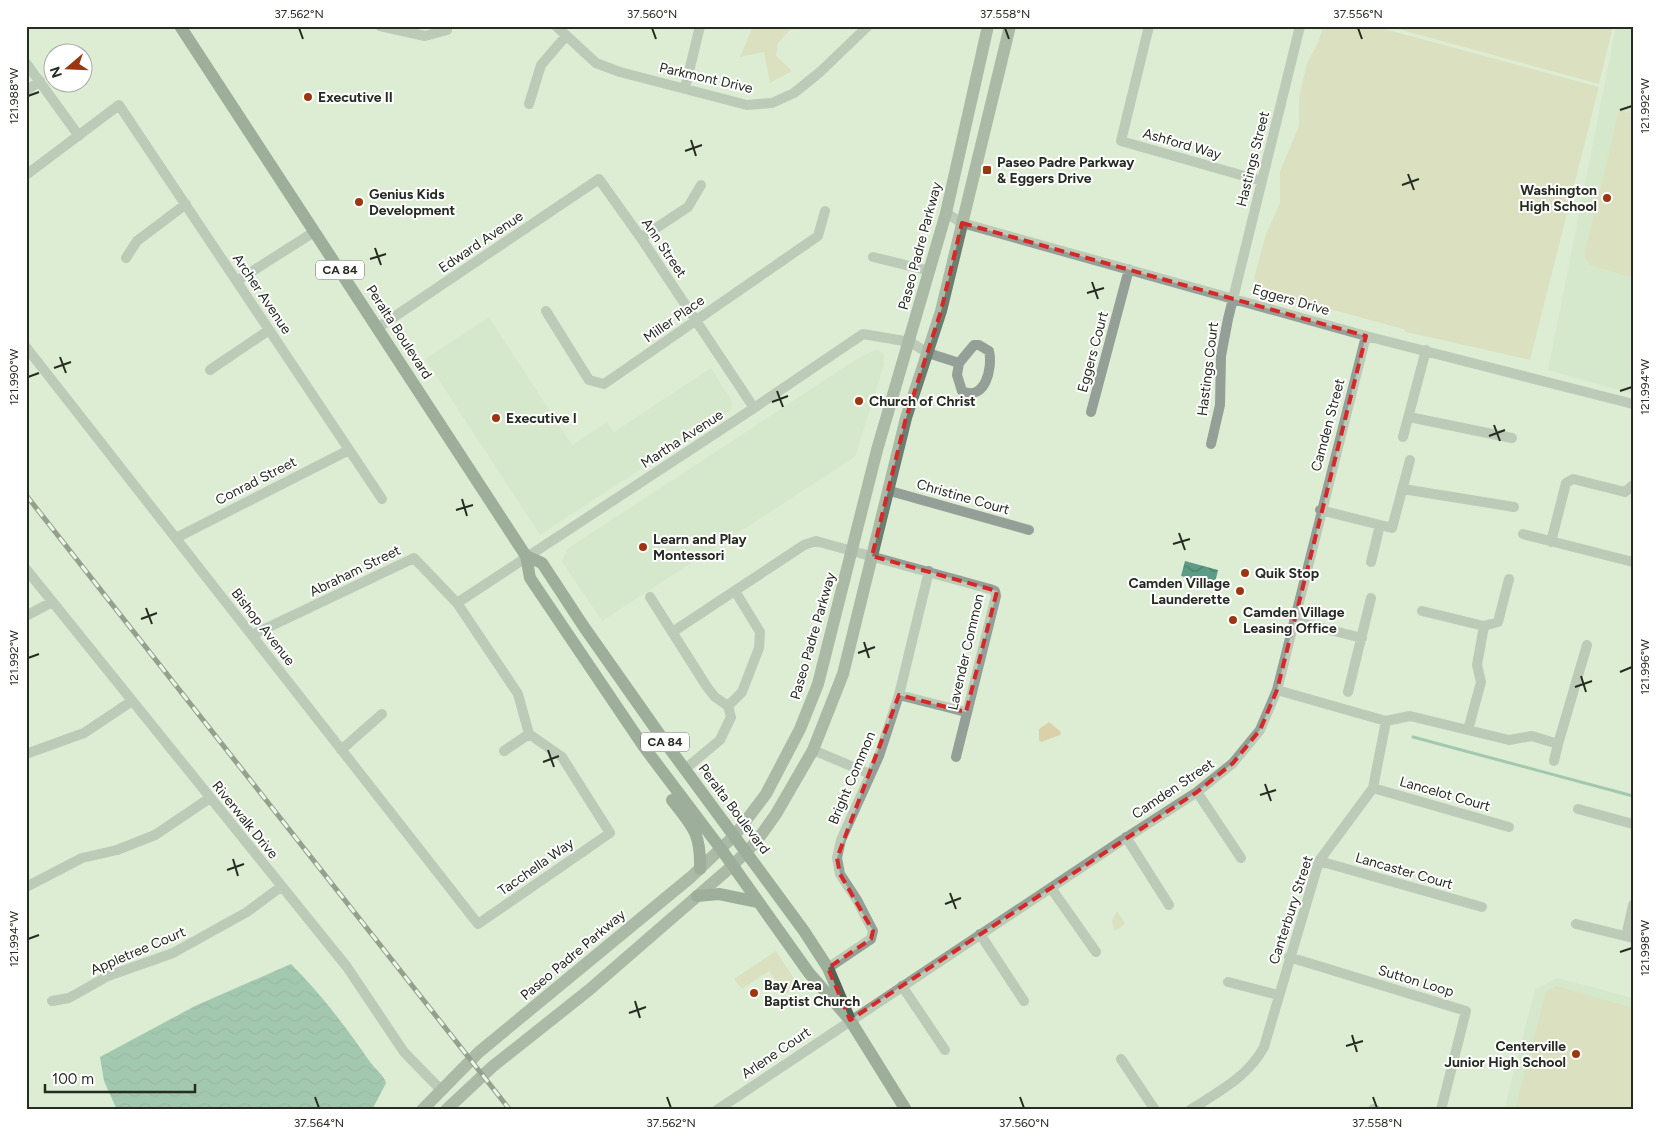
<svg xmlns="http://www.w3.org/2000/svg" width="1659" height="1136" font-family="Figtree,sans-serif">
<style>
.built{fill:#cfe3c2}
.green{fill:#dad1ab}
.water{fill:url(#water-waves)}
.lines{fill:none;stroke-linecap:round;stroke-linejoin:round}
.stream{stroke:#5c9b85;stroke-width:3}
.street{stroke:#949f97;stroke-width:10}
.secondary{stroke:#6d7d70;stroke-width:12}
.primary{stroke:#516455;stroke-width:12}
.rail-casing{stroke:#3e463a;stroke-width:5}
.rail{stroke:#fff;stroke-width:3;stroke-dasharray:9;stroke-linecap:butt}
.marked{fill:none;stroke:#d62828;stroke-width:4;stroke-dasharray:10 6;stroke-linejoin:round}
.ticks{fill:none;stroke:#262c22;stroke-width:2}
.poi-dot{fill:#9c3611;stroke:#fff;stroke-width:2}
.labels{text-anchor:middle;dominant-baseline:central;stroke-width:4;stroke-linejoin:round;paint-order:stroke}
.shield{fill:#fff;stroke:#676b64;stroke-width:1}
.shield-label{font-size:12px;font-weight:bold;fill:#262c22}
.street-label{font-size:14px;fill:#262c22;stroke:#fff}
.poi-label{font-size:14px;font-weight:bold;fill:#262c22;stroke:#fff;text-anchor:start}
.neatline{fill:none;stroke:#262c22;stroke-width:2}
.ticks-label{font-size:12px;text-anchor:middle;fill:#262c22}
</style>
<defs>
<pattern id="water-waves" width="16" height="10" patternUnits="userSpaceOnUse" patternTransform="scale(1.25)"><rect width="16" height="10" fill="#5c9b85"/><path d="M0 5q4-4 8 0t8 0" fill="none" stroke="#4c7f6c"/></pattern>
</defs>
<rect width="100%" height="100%" fill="#ddedd3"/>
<!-- built -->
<path class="built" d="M 1616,26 L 1633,26 L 1633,394 L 1548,370 Z
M 489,317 L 572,445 L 607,422 L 614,432 L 711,368 L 732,401 L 732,406 L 730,411 L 540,535 L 425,359 Z
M 877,349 L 884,354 L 884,365 L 855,457 L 602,621 L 562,562 L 567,549 L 860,357 Z
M 1558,978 L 1633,998 L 1633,1110 L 1504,1110 L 1535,989 Z"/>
<!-- green -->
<path class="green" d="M 753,26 L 794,26 L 778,43 L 776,56 L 792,71 L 770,83 L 764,52 L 740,57 Z
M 1323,26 L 1373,26 L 1599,87 L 1530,360 L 1406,332 L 1403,329 L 1260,290 L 1254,278 L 1266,234 L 1280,203 L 1280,171 L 1299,126 L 1299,98 L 1307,63 L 1318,43 Z
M 1387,26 L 1613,26 L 1599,84 Z
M 1619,110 L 1633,114 L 1633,278 L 1590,265 L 1584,256 Z
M 1049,722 L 1061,732 L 1060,735 L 1041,742 L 1039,740 L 1039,729 Z
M 1117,911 L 1125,923 L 1119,929 L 1114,931 L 1112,920 Z
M 776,951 L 799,986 L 785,994 L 769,971 L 742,989 L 734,979 Z
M 1556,986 L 1633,1008 L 1633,1110 L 1515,1110 L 1546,991 Z"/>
<!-- water -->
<path class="water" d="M 1185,561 L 1218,570 L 1214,587 L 1211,584 L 1181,576 Z
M 291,964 C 320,993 347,1028 370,1062 C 376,1070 383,1074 386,1083 L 372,1110 L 117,1110 L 104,1081 L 100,1057 L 195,1006 Z"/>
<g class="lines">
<!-- stream -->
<path class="stream" d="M 1413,737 L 1633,796"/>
<!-- street -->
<path class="street" d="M 380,26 L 425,36 L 447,30
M 556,26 L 596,63 L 620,72 L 747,105 L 772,103 L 794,93 L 820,72 L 868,26
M 1149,26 L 1121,141 L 1262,181
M 26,63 L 79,136
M 685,88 L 700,26
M 26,91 L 40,81
M 529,104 L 541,65 L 566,36
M 26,175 L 119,105 L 382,499
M 946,213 L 962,223 L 1366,336 L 1633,404
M 641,238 L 688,207 L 701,185
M 873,257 L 930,271
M 126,258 L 137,241 L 186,204
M 237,281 L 314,232
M 546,311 L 589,380 L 604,384 L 818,236 L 825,211
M 379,327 L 599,179 L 641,238 L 754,408
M 26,347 L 478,924 L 610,833 L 562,757 L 529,734 L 518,694 L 457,603 L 414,558 L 252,635
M 210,370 L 269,330
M 1091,412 L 1129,269
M 1409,417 L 1512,438
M 1403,437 L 1426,350
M 1211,444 L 1220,405 L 1221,356 L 1228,319 L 1300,26
M 1403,489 L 1514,507
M 890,491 L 1029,530
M 1320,510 L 1392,528 L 1410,460
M 1523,534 L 1633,562
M 176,538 L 349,450
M 1551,542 L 1566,483 L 1573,479 L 1625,492 L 1633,485
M 1371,562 L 1380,525
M 26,569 L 347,967 L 404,1052 L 441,1090
M 650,597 L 707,687 L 715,697 L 728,706
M 457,603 L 754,408 L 863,334 L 910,342 L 928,353 L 959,363 L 957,375 L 962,391 C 985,402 993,368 989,351 L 979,345 L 974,345 L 959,363
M 1422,611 L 1484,626
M 26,616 L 52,602
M 1294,621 L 1362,638
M 674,631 L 804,545 L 816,541 L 990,589 L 995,591 L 996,596 L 956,757
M 1277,690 L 1386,721 L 1410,716 L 1509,740 L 1532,736 L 1558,744 L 1587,645
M 1348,692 L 1371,598
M 899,695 L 966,712
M 728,706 L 742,692 L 759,648 L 760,632 L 735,591
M 1468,730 L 1481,682 L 1477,665 L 1484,626 L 1498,622 L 1509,579
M 341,750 L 382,714
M 813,750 L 870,774
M 504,751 L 529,734
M 26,754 L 84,733 L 132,701
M 1554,761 L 1558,744
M 685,769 L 720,740 L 731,717 L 728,706
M 1373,788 L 1509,827
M 1197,792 L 1241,858
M 1578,809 L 1633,824
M 1126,837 L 1169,905
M 1319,861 L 1482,907
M 26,887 L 82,858 L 117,850 L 155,835 L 210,798
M 1051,888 L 1096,952
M 1576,924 L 1633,938
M 980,934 L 1024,1001
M 1626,936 L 1633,905
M 1289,957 L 1466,1011 L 1441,1110
M 828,968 L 871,939 L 873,931 L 857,900 L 840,874 L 837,858 L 841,840 L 879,756 L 899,695 L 929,571
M 1228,982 L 1278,995
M 902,986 L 945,1050
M 52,1001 L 69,998 L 108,976 L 173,953 L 247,912 L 282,886
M 1121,1059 L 1155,1110
M 1373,1109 L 1376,1110
M 717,1110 L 1121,841 L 1197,792 L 1233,763 L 1260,730 L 1277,690 L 1366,336
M 1190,1110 C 1218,1092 1248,1077 1264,1047 L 1319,861 L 1373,788 L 1386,721"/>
<!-- secondary -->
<path class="secondary" d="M 422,1110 L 479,1052 L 691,877 L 735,835 L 766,794 L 800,729 L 818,684 L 877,450 L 946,213 L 988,26
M 446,1110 L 492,1067 L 589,990 L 732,866 L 756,842 L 776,814 L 813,750 L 843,674 L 906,418 L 941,311 L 1010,26"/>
<!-- primary -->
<path class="primary" d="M 180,26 L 526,556 L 530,578 L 644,747 L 721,849 L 809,973 L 850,1020
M 526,556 L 542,563 L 584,627 L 667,745 L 804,931 L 828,968 L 850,1020 L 906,1110
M 672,800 C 693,827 701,833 700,869
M 697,896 L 719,894 L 758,902"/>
<defs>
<path id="rail" d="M 26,495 L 510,1110"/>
</defs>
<!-- rail casing -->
<use href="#rail" class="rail-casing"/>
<!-- rail -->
<use href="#rail" class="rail"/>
</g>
<!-- marked area -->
<path d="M0 0H1659V1136H0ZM 962,223 L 1366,336 L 1277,690 L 1260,730 L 1233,763 L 1197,792 L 850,1020 L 828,968 L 871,939 L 873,931 L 840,874 L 837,858 L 899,695 L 966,712 L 997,591 L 872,556 L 906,418 L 941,311 Z" fill="#ddedd3" fill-opacity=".55" fill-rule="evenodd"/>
<path class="marked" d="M 962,223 L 1366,336 L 1277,690 L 1260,730 L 1233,763 L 1197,792 L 850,1020 L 828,968 L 871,939 L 873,931 L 840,874 L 837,858 L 899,695 L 966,712 L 997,591 L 872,556 L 906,418 L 941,311 Z"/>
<!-- ticks -->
<path class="ticks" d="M 299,28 L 303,39M 652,28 L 656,39M 1005,28 L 1009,39M 1358,28 L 1362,39M 28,96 L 39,92M 1620,110 L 1632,106M 691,140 L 696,156M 685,151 L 702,145M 1408,174 L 1414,190M 1402,185 L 1419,179M 375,248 L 381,265M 370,259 L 386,254M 1092,282 L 1098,299M 1087,293 L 1104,288M 60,357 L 66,373M 54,368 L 71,362M 28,377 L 39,373M 777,391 L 783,407M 1620,391 L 1632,387M 772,402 L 788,396M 1494,425 L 1500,441M 1489,436 L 1505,430M 462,499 L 467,516M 456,510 L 473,505M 1179,533 L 1185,550M 1173,544 L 1190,539M 146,608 L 152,624M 141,619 L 157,613M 864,642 L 869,658M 858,653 L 875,647M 28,658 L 39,654M 1620,672 L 1632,667M 1581,676 L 1586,692M 1575,687 L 1592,681M 548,750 L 554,767M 543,762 L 559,756M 1265,784 L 1271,801M 1260,795 L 1276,790M 233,859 L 238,876M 227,870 L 244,864M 950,893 L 956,909M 945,904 L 961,898M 28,939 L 39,935M 1620,952 L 1632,948M 635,1001 L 640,1018M 629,1013 L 646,1007M 1352,1035 L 1357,1052M 1346,1046 L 1363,1041M 315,1097 L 319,1108M 667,1097 L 671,1108M 1020,1097 L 1024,1108M 1373,1097 L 1377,1108"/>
<!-- markers -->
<g class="poi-dot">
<circle cx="308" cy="97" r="5"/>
<rect x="982" y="165" width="10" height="10" rx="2.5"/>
<circle cx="1607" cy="198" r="5"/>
<circle cx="359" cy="202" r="5"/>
<circle cx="859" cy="401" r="5"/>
<circle cx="496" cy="418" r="5"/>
<circle cx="643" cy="547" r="5"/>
<circle cx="1245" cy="573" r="5"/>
<circle cx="1240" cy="591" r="5"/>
<circle cx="1233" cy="620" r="5"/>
<circle cx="754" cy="993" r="5"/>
<circle cx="1576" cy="1054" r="5"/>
</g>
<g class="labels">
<!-- shield labels -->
<g class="shield">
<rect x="316" y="260.5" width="48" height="19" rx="4"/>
<rect x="641" y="732.5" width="48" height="19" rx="4"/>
</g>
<g class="shield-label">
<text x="340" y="270">CA 84</text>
<text x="665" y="742">CA 84</text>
</g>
<!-- street labels -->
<g class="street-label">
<text transform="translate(706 78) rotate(13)">Parkmont Drive</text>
<text transform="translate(1182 144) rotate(16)">Ashford Way</text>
<text transform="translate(1253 159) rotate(-76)">Hastings Street</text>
<text transform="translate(481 242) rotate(-34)">Edward Avenue</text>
<text transform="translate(920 246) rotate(-75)">Paseo Padre Parkway</text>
<text transform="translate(664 248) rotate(56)">Ann Street</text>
<text transform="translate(262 294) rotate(56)">Archer Avenue</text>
<text transform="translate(1291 300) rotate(16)">Eggers Drive</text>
<text transform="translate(674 319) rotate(-35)">Miller Place</text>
<text transform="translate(399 332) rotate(57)">Peralta Boulevard</text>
<text transform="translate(1093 352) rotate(-75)">Eggers Court</text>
<text transform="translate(1208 369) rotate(-83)">Hastings Court</text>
<text transform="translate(1328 425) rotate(-75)">Camden Street</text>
<text transform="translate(682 439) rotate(-33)">Martha Avenue</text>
<text transform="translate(256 481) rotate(-27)">Conrad Street</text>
<text transform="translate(963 497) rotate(16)">Christine Court</text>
<text transform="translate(355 571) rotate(-26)">Abraham Street</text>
<text transform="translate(263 627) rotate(52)">Bishop Avenue</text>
<text transform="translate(813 636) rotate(-74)">Paseo Padre Parkway</text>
<text transform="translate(966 652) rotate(-77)">Lavender Common</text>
<text transform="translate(852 778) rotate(-67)">Bright Common</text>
<text transform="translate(1173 789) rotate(-34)">Camden Street</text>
<text transform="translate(1445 794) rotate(16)">Lancelot Court</text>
<text transform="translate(734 809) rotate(53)">Peralta Boulevard</text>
<text transform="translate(245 820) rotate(51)">Riverwalk Drive</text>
<text transform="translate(536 867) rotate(-35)">Tacchella Way</text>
<text transform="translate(1404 871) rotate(16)">Lancaster Court</text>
<text transform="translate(1291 910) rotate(-72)">Canterbury Street</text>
<text transform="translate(138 951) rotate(-23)">Appletree Court</text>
<text transform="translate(573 955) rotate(-40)">Paseo Padre Parkway</text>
<text transform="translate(1416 981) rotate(17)">Sutton Loop</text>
<text transform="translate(776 1053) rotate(-34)">Arlene Court</text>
</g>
<!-- poi labels -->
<g class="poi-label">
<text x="318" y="97">Executive II</text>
<text x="997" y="162">Paseo Padre Parkway<tspan x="997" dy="16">&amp; Eggers Drive</tspan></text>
<text x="1597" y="190" text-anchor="end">Washington<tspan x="1597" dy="16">High School</tspan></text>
<text x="369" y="194">Genius Kids<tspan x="369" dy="16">Development</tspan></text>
<text x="869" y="401">Church of Christ</text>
<text x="506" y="418">Executive I</text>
<text x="653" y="539">Learn and Play<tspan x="653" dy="16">Montessori</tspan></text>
<text x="1255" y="573">Quik Stop</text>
<text x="1230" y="583" text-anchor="end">Camden Village<tspan x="1230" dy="16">Launderette</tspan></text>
<text x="1243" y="612">Camden Village<tspan x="1243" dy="16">Leasing Office</tspan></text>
<text x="764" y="985">Bay Area<tspan x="764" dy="16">Baptist Church</tspan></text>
<text x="1566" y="1046" text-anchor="end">Centerville<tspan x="1566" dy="16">Junior High School</tspan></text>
</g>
</g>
<!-- border -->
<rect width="1659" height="1136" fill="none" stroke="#ffffff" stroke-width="55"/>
<!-- north arrow -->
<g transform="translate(68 68) rotate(251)"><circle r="24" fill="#ffffff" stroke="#a8aba7"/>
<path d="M0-4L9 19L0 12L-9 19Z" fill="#9c3611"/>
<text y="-8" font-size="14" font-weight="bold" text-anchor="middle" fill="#262c22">N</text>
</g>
<!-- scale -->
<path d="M45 1084v8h150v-8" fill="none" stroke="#262c22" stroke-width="2.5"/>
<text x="52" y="1084" font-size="15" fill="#262c22" stroke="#ffffff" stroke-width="4" paint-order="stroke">100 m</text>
<rect x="28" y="28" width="1604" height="1080" class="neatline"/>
<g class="ticks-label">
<text x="299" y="18">37.562°N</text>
<text x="652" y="18">37.560°N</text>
<text x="1005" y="18">37.558°N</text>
<text x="1358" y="18">37.556°N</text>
<text transform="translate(14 96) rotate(-90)" y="4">121.988°W</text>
<text transform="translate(1645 106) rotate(-90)" y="4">121.992°W</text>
<text transform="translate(14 377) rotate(-90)" y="4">121.990°W</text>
<text transform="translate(1645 387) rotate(-90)" y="4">121.994°W</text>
<text transform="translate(14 658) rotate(-90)" y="4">121.992°W</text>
<text transform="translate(1645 667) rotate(-90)" y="4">121.996°W</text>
<text transform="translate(14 939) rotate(-90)" y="4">121.994°W</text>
<text transform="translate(1645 948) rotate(-90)" y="4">121.998°W</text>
<text x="319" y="1127">37.564°N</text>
<text x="671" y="1127">37.562°N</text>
<text x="1024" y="1127">37.560°N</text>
<text x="1377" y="1127">37.558°N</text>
</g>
</svg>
